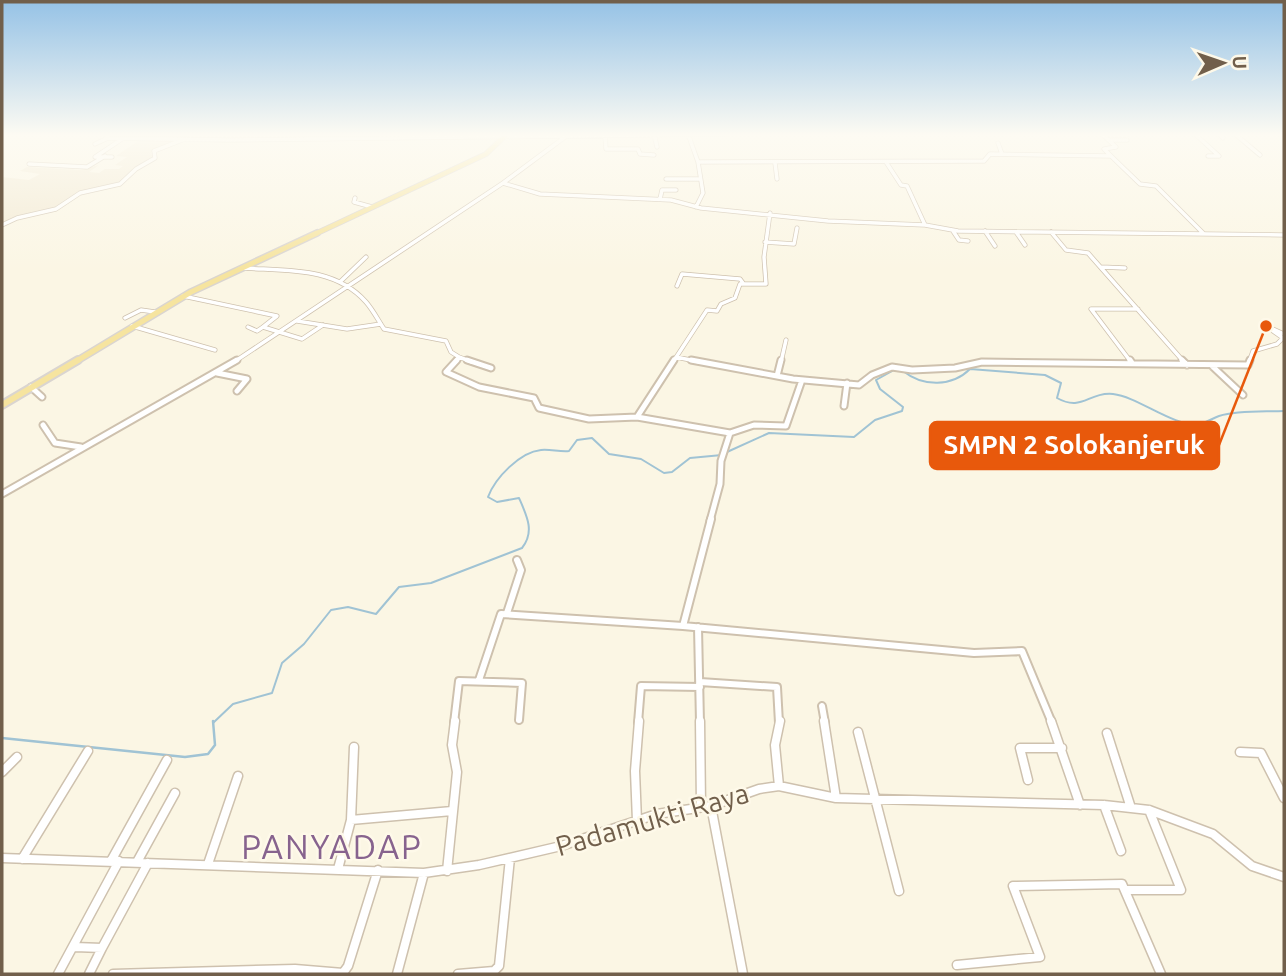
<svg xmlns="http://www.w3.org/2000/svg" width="1286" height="976" font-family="Ubuntu,sans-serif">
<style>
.residential{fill:#f2e9d2}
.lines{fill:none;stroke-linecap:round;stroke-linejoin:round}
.stream-far1{stroke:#a0c3d4;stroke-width:2}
.stream{stroke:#a0c3d4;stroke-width:2.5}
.minor-far3-casing{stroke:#cec1ae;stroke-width:5}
.minor-far2-casing{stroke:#cec1ae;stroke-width:9}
.minor-far1-casing{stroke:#cec1ae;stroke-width:10}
.minor-casing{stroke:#cec1ae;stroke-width:11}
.major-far2-casing{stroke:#dad5d0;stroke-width:6}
.major-far1-casing{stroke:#dad5d0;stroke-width:8}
.major-casing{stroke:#dad5d0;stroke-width:10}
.minor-far3{stroke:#fff;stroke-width:3.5}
.minor-far2{stroke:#fff;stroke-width:5}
.minor-far1{stroke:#fff;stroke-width:6}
.minor{stroke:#fff;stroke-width:8}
.major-far2{stroke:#f6e49f;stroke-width:4.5}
.major-far1{stroke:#f6e49f;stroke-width:5}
.major{stroke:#f6e49f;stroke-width:6}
.labels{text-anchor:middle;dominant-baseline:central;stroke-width:5;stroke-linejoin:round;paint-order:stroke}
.near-street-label{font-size:28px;fill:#715f4b;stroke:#fef9e9}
.near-quarter-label{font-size:33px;letter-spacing:2px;fill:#87638e;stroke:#fef9e9}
.leader{fill:none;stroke:#e8590c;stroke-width:2.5}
.callout-dot{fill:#e8590c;stroke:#fef9e9;stroke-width:2.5}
.callout{fill:#e8590c;stroke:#e8590c;stroke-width:2.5}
.callout-label{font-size:26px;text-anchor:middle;font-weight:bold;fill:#fff}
</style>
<rect width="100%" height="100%" fill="#fbf6e4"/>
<!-- residential -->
<path class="residential" d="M 141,139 L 179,140 L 151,152 L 153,158 L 119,183 L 79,192 L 55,208 L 2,224 L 2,177 L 29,180 L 40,174 L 20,171 L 27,167 L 81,170 L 99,165 L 89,172 L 99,173 L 105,169 L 119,169 L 123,166 L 115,165 L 127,157 L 116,156 Z"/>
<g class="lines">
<!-- stream-far1 -->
<path class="stream-far1" d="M 182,138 L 189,134
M 903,371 C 923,387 952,387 970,369 L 1045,375 L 1061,383 L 1057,398 C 1082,412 1088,392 1113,394 C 1139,397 1173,427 1199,424 C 1206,423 1213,418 1219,416 C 1239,410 1264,412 1284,411
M 727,452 L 769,433 L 854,437 L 875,420 L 902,411 L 903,407 L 880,389 L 876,380 L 894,370
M 213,723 L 233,704 L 272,693 L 282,663 L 304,644 L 331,610 L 348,607 L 376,614 L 399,587 L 431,583 L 522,548 C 535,532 527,516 519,498 L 497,502 L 488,497 C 495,478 520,452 541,450 C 550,449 560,452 569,451 L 577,440 L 592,438 L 609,454 L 641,459 L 664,473 L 672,472 L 690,458 L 722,455"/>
<!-- stream -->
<path class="stream" d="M 2,738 L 185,757 L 208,754 L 215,745 L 213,721"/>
<defs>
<path id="minor-far3" d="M 109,134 L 106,138 L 228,140 L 726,134
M 569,134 L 503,183 L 540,194 L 671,200 L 701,208 L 828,221 L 925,225 L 958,231 L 1284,235
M 654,134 L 657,147
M 688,134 L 698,162 L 984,161 L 990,154 L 1111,156 L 1104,149 L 1116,147 L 1102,134
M 1195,134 L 1219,156 L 1208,156
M 1219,134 L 1223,138
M 1235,134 L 1260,155
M 605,135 L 606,149 L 638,149 L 640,154 L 654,155
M 1109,140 L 1127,140
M 998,143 L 1002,154
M 95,144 L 108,138
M 1111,156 L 1140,184 L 1156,186 L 1203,233
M 112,157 L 95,157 L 122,139
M 886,162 L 901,185 L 907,186 L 925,225
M 775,163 L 777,179
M 29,164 L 87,167 L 105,156
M 666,179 L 698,179
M 355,198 L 354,202 L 372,207
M 660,199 L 662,190 L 676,190
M 696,207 L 703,193 L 698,162
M 2,225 L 17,218 L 56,209 L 80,193 L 120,184 L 136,169 L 155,158 L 154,151 L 182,140
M 953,231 L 959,240 L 968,241
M 985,231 L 995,246
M 1016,232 L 1025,245
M 1051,232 L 1066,250 L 1088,253 L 1184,362
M 765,242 L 794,244 L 797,228
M 1101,267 L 1125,268
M 242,268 C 285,271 334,266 366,302 C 373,310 378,320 384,329 L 446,341 L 451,352 L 459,357 L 455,362
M 341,281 L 366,257
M 677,286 L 682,274 L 740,279 L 743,283
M 183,296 L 277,316 L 263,327
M 125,318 L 141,310 L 155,312
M 297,321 L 347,329 L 381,324
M 132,326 L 215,350
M 248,327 L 257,331 L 263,327 L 302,339 L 323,325
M 459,357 L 472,362
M 676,357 L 700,362
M 234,362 L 503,183
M 673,362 L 707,310 L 717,311 L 721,304 L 735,298 L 740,284 L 766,284 L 764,257 L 770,213
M 781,362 L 786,340
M 1131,362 L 1091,309 L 1138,309
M 1249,362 L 1253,351 L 1277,344 L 1283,338 L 1266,326 L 1284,334"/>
<path id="minor-far2" d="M 457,360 L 446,372 L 479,387 L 534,398 L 539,408 L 589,419 L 637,417 L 730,433 L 754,425 L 786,426 L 802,380
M 467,360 L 491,368
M 691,360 L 793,379 L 859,385 L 872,375 L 892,367 L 912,370 L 955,368 L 982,362 L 1248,365 L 1250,360
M 1130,360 L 1132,363
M 1182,360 L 1187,365
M 1211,365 L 1243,395
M 217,373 L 247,379 L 237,391
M 777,376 L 781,360
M 31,387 L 42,397
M 844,406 L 847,383
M 637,417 L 674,360
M 43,425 L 55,443 L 81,447
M 2,494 L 237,360
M 710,521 L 720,484 L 721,461 L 730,433"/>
<path id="minor-far1" d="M 711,519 L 683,626 L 974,653 L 1022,651 L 1052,723
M 507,613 L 521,570 L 517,560
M 698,627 L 700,723
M 479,680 L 501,614 L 683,626
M 700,682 L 777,687 L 779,723
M 822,706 L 825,723
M 454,723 L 459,681 L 522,683 L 519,720
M 638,723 L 641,686 L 700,687"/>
<path id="minor" d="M 700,721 L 701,806
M 824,721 L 836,798
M 1051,721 L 1080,805
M 858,732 L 899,891
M 1107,733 L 1131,808
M 1240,752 L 1261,753 L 1284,798
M 2,772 L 17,757
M 1028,780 L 1020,748 L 1062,748
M 779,786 L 775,745 L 780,721
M 1104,805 L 1121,851
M 711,806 L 743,974
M 351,820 L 452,811
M 637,821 L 635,771 L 639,721
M 2,858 L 424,873 L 479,865 L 561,846 L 657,814 L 711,806 L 759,789 L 779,786 L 836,798 L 1104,805 L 1149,810 L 1213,834 L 1252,866 L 1284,877
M 22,859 L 88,751
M 111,861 L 167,760
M 137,862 L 175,793
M 208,864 L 238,776
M 338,869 L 351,820 L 354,747
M 447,871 L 457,772 L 452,745 L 455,721
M 1126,890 L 1181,890 L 1149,810
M 75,947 L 102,948 L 148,863
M 957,965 L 1040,957 L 1013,886 L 1122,884 L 1161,974
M 58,974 L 119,861
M 89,974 L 102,948
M 113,974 L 295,969 L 343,973 L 348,966 L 378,870
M 397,974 L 424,873
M 458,974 L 494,971 L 499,966 L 510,858"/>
<path id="major-far2" d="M 313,235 L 486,154 L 507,134"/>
<path id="major-far1" d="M 75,362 L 191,292 L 317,233"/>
<path id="major" d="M 2,405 L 78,360"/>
</defs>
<!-- minor-far3 casing -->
<use href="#minor-far3" class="minor-far3-casing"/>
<!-- minor-far2 casing -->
<use href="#minor-far2" class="minor-far2-casing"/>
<!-- minor-far1 casing -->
<use href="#minor-far1" class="minor-far1-casing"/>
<!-- minor casing -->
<use href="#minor" class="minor-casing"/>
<!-- major-far2 casing -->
<use href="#major-far2" class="major-far2-casing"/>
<!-- major-far1 casing -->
<use href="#major-far1" class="major-far1-casing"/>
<!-- major casing -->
<use href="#major" class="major-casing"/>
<!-- minor-far3 -->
<use href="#minor-far3" class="minor-far3"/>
<!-- minor-far2 -->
<use href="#minor-far2" class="minor-far2"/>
<!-- minor-far1 -->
<use href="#minor-far1" class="minor-far1"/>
<!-- minor -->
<use href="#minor" class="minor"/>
<!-- major-far2 -->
<use href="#major-far2" class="major-far2"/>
<!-- major-far1 -->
<use href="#major-far1" class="major-far1"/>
<!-- major -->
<use href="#major" class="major"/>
</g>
<!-- sky -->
<linearGradient id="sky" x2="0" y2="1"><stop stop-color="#95c2e6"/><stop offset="0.5" stop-color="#fdfbf3"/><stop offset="1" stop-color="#fdfbf3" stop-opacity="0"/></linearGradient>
<rect width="1286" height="270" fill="url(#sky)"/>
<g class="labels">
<!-- near-street labels -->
<g class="near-street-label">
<text transform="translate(652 819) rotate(-16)">Padamukti Raya</text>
</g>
<!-- near-quarter labels -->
<g class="near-quarter-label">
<text x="332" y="846">PANYADAP</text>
</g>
</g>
<!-- callouts -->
<path class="leader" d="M1266 326L1219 445"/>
<circle class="callout-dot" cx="1266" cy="326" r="7"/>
<rect class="callout" x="930" y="422" width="289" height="47" rx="7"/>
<g class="callout-label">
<text x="1074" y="454">SMPN 2 Solokanjeruk</text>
</g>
<!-- border -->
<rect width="1286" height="976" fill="none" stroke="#715f4b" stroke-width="7"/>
<!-- north arrow -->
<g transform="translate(1223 63) rotate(88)" stroke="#fef9e9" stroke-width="5" paint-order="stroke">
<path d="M0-5L12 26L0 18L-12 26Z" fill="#715f4b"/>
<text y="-10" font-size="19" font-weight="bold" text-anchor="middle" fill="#715f4b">U</text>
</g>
</svg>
